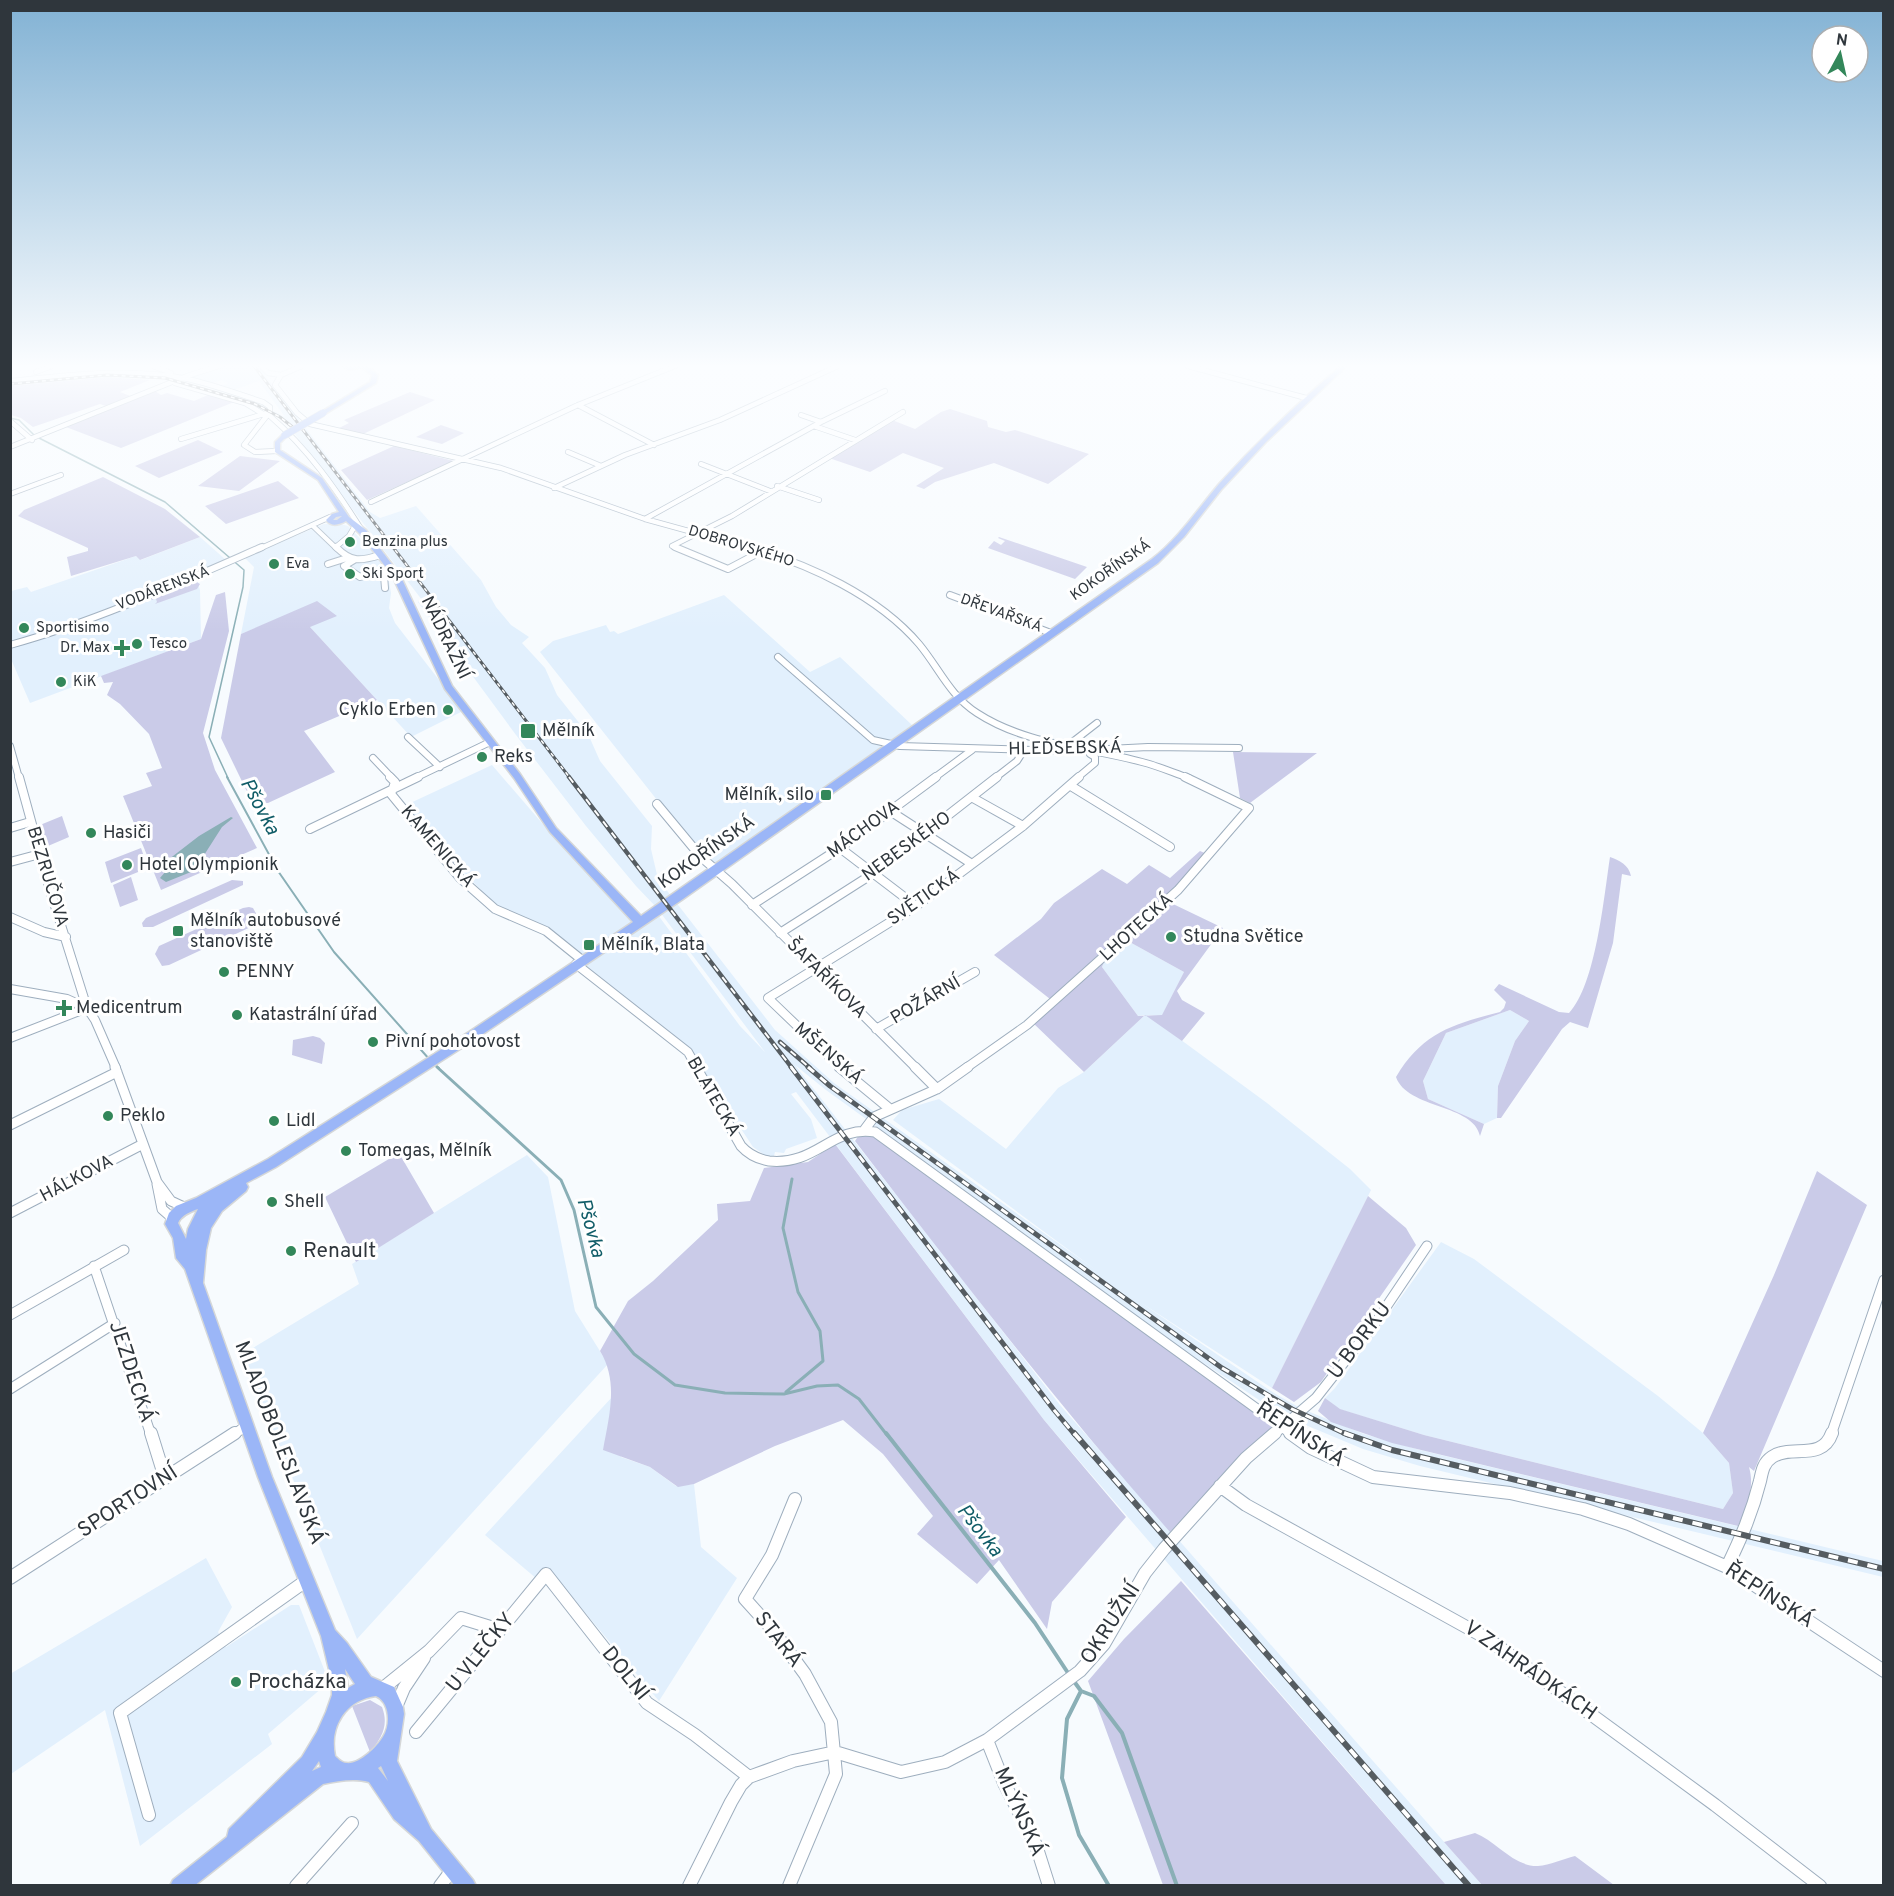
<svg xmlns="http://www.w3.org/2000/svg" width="1894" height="1896" font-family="Overpass,sans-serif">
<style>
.built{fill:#e2f0fd}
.green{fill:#cacbe8}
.water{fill:#8aafb6}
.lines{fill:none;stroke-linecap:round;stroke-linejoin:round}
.stream-far3{stroke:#8aafb6;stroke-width:1.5}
.stream-far2{stroke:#8aafb6;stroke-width:2}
.stream-far1{stroke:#8aafb6;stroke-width:3}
.stream{stroke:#8aafb6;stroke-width:4}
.minor-far4-casing{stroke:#9eaebe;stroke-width:6}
.minor-far3-casing{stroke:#9eaebe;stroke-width:8}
.minor-far2-casing{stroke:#9eaebe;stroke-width:10}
.minor-far1-casing{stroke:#9eaebe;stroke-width:11}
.minor-casing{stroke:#9eaebe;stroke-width:14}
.major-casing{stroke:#d5d7d8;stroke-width:3}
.minor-far4{stroke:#fff;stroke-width:4.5}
.minor-far3{stroke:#fff;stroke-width:6}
.minor-far2{stroke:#fff;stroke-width:8}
.minor-far1{stroke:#fff;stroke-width:9}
.minor{stroke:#fff;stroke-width:12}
.major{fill:#9bb6f7;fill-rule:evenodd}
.rail-far3-casing{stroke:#555c61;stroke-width:3}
.rail-far2-casing{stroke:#555c61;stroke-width:4.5}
.rail-far1-casing{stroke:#555c61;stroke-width:5}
.rail-casing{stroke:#555c61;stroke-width:6}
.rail-far3{stroke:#fff;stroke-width:1.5;stroke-dasharray:4;stroke-linecap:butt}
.rail-far2{stroke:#fff;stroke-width:2;stroke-dasharray:7;stroke-linecap:butt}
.rail-far1{stroke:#fff;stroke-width:3;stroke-dasharray:8;stroke-linecap:butt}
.rail{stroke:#fff;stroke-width:4;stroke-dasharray:10;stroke-linecap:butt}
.major-bridge-casing{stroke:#d5d7d8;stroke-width:8;stroke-linecap:butt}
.major-bridge{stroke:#9bb6f7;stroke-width:7}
.poi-dot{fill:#33875a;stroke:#fff;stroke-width:2}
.labels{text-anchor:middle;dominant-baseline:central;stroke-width:6;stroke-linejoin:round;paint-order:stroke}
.far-poi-label{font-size:15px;fill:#2f363c;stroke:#fff;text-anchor:start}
.far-street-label{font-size:15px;fill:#2f363c;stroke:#fff}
.street-label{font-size:18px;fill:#2f363c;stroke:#fff}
.poi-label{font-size:18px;fill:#2f363c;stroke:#fff;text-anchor:start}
.water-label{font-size:20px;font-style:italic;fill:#115d68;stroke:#fff}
.near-poi-label{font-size:21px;fill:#2f363c;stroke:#fff;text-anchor:start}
.near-street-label{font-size:21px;fill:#2f363c;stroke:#fff}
</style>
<rect width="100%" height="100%" fill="#f7fbfe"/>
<!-- built -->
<path class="built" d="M 221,366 L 245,366 L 257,380 L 247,366 L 258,366 L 370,512 L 380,518 L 416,506 L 481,580 L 496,607 L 511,625 L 529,637 L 522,643 L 545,668 L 557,695 L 588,734 L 600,761 L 652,826 L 651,849 L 658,879 L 775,1030 L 834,1083 L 1096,1270 L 893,1120 L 902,1110 L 939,1099 L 1006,1149 L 1058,1088 L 1084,1072 L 1145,1015 L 1138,1016 L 1102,967 L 1104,962 L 1126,940 L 1184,972 L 1162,1016 L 1147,1015 L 1267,1103 L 1350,1169 L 1371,1190 L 1272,1388 L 1140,1302 L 1274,1393 L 1300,1408 L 1364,1434 L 1420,1450 L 1883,1561 L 1883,1577 L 1420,1466 L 1363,1449 L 1296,1421 L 1268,1406 L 1196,1358 L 826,1090 L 795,1065 L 1060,1405 L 1482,1885 L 1446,1885 L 1044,1420 L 796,1092 L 791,1094 L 811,1119 L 817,1138 L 786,1149 L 784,1153 L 775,1152 L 774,1156 L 766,1156 L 753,1147 L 689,1050 L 585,967 L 548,931 L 499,909 L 435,842 L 406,805 L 492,765 L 560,844 L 637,927 L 658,915 L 740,1026 L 765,1052 L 657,908 L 636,886 L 586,826 L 516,735 L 418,602 L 422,600 L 288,425 L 272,413 L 249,403 L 161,379 L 104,377 L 11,385 L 51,378 L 106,375 L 165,377 L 254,401 L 285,417 L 259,381 L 234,390 L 220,387 L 228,383 L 221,380 L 210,384 L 189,377 Z
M 337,523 L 348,526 L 376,555 L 387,570 L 391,593 L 389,608 L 395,623 L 463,711 L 411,737 L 310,627 L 317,602 L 241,634 L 254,567 L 244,557 L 324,524 Z
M 200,537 L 226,560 L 195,574 L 200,590 L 201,639 L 30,703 L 11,659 L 11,591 L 27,587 L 31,592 L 136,556 L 141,560 Z
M 724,595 L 810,672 L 840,657 L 912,725 L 710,867 L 540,652 L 553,641 L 606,625 L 610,632 L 614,631 L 618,634 Z
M 1510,1010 L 1529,1021 L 1515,1041 L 1498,1086 L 1497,1118 L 1484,1124 L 1428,1099 L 1423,1081 L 1446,1033 Z
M 527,1155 L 548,1177 L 575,1311 L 608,1364 L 357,1639 L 243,1354 L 359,1284 L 352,1264 Z
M 1441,1242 L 1474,1259 L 1658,1396 L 1703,1433 L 1729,1463 L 1733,1493 L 1723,1509 L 1424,1435 L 1339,1409 L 1325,1398 L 1335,1388 Z
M 613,1396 L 621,1457 L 650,1467 L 676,1486 L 694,1484 L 701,1547 L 737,1578 L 659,1701 L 547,1567 L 537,1579 L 485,1535 Z
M 206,1558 L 232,1607 L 218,1632 L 226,1647 L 291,1605 L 299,1605 L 329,1682 L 268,1734 L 272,1744 L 140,1846 L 105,1710 L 11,1774 L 10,1674 Z"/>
<!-- green -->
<path class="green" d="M 107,377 L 150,380 L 120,392 L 133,397 L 120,403 L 117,401 L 106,406 L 100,404 L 33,427 L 21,418 L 11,415 L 10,386 Z
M 155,391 L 161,395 L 167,393 L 194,401 L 208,395 L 234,402 L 121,448 L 66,427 Z
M 410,392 L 435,400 L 361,435 L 337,429 L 349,423 L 344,420 Z
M 950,409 L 987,421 L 988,427 L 1006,432 L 1015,430 L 1089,454 L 1048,484 L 994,463 L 935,482 L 924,489 L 916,486 L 944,468 L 903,453 L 870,472 L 829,458 L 892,420 L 915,429 L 941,412 Z
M 441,425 L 464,433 L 442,444 L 416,437 Z
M 198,440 L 223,452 L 159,478 L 135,466 Z
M 394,446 L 454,461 L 367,500 L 341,470 Z
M 240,456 L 280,461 L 239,491 L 198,486 Z
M 103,477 L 165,509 L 200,537 L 140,560 L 136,556 L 71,576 L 67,557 L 88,551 L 88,548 L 18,516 L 24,510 Z
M 278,481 L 299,498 L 226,524 L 205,506 Z
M 999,537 L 1087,567 L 1075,579 L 988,548 L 994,541 L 1001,545 L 1005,541 L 998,538 Z
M 195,581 L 200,584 L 197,589 L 155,604 L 157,602 L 156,599 L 152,600 L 150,597 Z
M 225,592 L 229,631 L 203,733 L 215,770 L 257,848 L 161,890 L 123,796 L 152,786 L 146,773 L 162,768 L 149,734 L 120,704 L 107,695 L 113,682 L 104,683 L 101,676 L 201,639 L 216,595 Z
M 317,601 L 337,616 L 310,627 L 377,700 L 304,731 L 335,772 L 268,803 L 252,802 L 221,738 L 241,634 Z
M 1233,752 L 1317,753 L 1250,803 L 1240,798 Z
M 62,816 L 69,837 L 48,846 L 40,825 Z
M 141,848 L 148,868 L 111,883 L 105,862 Z
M 1200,851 L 1207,854 L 1180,883 L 1050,999 L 994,955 L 1041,919 L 1054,903 L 1102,869 L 1127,884 L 1149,865 L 1170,878 Z
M 1610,857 C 1619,860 1629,865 1631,876 L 1622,874 L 1613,943 L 1588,1028 L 1570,1022 L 1562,1029 L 1501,1118 L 1497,1118 L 1498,1086 L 1515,1041 L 1529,1021 L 1510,1010 L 1446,1033 L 1423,1081 L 1428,1099 L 1484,1124 L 1480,1136 C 1474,1104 1407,1109 1396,1077 C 1422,1033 1453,1024 1500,1012 L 1504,1008 L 1506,1002 L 1494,990 L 1499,984 L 1559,1012 L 1569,1013 C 1596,985 1604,896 1610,857 Z
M 131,877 L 138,900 L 120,907 L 113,885 Z
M 232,880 L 243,881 L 243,885 L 153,927 L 143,927 L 142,923 L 146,918 Z
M 1171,903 L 1223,928 L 1177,991 L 1182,1000 L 1205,1013 L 1182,1041 L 1145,1015 L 1084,1072 L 1032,1022 L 1104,962 L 1102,967 L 1138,1016 L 1162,1015 L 1184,972 L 1126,940 Z
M 249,907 L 253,908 L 259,919 L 255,925 L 169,965 L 162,966 L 155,954 L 159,946 L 243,908 Z
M 313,1036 L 320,1038 L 325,1043 L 322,1064 L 292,1055 L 293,1040 Z
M 859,1135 L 870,1135 L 883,1143 L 1273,1426 L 1170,1532 C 1059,1406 957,1274 855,1141 Z
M 835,1144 L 1044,1420 L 1126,1517 L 1052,1602 L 1047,1629 L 999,1560 L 977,1584 L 917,1534 L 933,1516 L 883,1454 L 843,1420 L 775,1446 L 694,1484 L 678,1487 L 650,1467 L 603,1450 C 609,1416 619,1382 600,1351 L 628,1301 L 653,1281 L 718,1220 L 717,1204 L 750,1201 L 764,1168 L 808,1162 Z
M 399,1153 L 434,1213 L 356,1262 L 325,1197 Z
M 1817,1171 L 1867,1205 L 1754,1471 L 1749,1467 C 1755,1488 1747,1508 1738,1526 L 1392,1443 L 1331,1422 L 1318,1411 L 1325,1398 L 1340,1409 L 1424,1435 L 1723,1509 L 1733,1493 L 1729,1463 L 1703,1433 L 1774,1275 Z
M 1368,1196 L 1406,1228 L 1416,1245 L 1321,1382 L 1294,1402 L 1272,1388 Z
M 1181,1581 L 1446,1885 L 1163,1885 L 1088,1681 L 1124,1639 Z
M 370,1700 L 382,1707 C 389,1725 382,1738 370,1752 L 352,1706 Z
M 1475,1833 C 1496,1841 1514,1867 1538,1866 C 1550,1865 1563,1859 1575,1856 L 1614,1885 L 1482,1885 L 1444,1842 Z"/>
<!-- water -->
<path class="water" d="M 231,817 L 233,818 L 222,827 L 199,863 L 201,868 L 166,882 L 160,878 L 166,871 L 184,860 L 164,866 L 164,863 L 199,836 Z"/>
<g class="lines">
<!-- stream-far3 -->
<path class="stream-far3" d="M 10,418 L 19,420 L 36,437
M 39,438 L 165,502 L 244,570 L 243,587 L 209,737 L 228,778"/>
<!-- stream-far2 -->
<path class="stream-far2" d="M 227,777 L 278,871 L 334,952 L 430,1060
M 434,1064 L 439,1068"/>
<!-- stream-far1 -->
<path class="stream-far1" d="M 437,1067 L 561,1180 L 574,1210 L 596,1307 L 634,1354 L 675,1385 L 725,1393 L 784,1394 L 817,1386 L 838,1385 L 859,1399 L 887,1435
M 786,1392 L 823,1361 L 820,1331 L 798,1292 L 783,1228 L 792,1179"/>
<!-- stream -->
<path class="stream" d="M 886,1433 L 1035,1623 L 1068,1673
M 1073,1680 L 1081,1691 L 1094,1696 L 1122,1733 L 1177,1886
M 1081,1691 L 1067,1719 L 1062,1778 L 1079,1835 L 1109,1886"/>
<defs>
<path id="minor-far4" d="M 153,366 L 171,373
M 261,366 L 268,373 L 281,375
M 302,366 L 281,375 L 275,385 L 297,413 L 310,424 L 501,468 L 645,519 L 754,549
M 1188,366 L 1306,398
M 36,372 L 52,366
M 10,381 C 69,375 129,367 188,379 C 214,385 238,394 263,402 L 270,407 L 270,416 C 308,449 336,489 363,532
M 175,383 L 245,403 L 263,414
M 578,405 L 654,445
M 269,413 L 244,445 L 255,452 L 277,451
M 10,421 L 32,440
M 821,422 L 885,391
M 814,426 L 855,440
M 181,439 L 267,413
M 10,447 L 187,376 L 219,366
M 568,452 L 601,466
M 701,464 L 770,491
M 777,486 L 819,500
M 554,488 L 625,455 L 720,420 L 838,366
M 10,494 L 61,475
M 371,502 L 578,405 L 675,366
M 645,519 L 821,422 L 801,415
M 313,526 L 337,549
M 337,546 L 349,536 L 355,526
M 259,549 L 330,517
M 679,549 L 672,546 L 732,516 L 903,412"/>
<path id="minor-far3" d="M 336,547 C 352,563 360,561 381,555
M 675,547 L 728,569 L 762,551
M 748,547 C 809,564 878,596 919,644 C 939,668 950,696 977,713 C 1026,745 1087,747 1142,762 C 1158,766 1174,773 1189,778
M 354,560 L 344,566 L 360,577 L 391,569
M 328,564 L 347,558
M 385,588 L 384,576 L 390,570
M 950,595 L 1051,633
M 10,645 C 94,622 182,582 262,547
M 778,657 L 873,740 L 900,746 L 1069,751
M 408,737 L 440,767
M 10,746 L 19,778
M 1066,747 L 1097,723
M 1089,750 L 1148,747 L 1239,748
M 373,758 L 392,778
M 415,778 L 490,742
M 934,778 L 972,750
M 995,778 L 1017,761 L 1024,750
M 1077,778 L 1095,763 L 1095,757 L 1090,754"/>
<path id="minor-far2" d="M 19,777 L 50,890 L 87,1008 L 95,1020 L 116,1068
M 390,777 L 395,782 L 391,794 L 460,878 L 495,909 L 546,931 L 582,960
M 1071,786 L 1170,847
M 973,798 L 1023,826
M 657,804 L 701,857 L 732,884 L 916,1068
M 890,811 L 972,864
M 10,828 L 30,822
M 310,829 L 418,777
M 840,848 L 916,906
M 10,862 L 40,854
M 752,905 L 840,848 L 936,777
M 10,917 L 44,932 L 66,937
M 780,933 L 874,873 L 997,777
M 576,964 L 688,1052 L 697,1068
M 10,989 L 67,999 L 87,1008
M 876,1029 L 975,972
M 10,1038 L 87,1008
M 841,1068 L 768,998 L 916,906 L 1023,826 L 1079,777
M 966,1068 L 1027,1025 L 1178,890 L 1249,808 L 1185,777"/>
<path id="minor-far1" d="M 115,1067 L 157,1182 L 171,1201 L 184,1207
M 696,1067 L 741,1146 C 749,1155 758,1159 769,1161 C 817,1166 832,1125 875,1132 L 1293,1435
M 839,1067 L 890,1109
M 915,1067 L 937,1089
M 10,1125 L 117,1072
M 865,1129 L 874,1117 L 937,1089 L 968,1067
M 157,1184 L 162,1209 L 170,1216 L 171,1221
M 10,1213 L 143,1144
M 94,1266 L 151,1435
M 10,1315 L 124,1250
M 10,1389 L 115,1323
M 233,1435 L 246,1426
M 1273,1435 L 1316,1398 L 1378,1319 L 1427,1246
M 1831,1435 L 1884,1280"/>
<path id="minor" d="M 151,1433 L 165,1478
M 1290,1433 L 1311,1448 L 1373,1477 L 1510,1493 L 1583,1509 L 1629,1524 L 1727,1567 L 1884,1671
M 1220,1486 L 1246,1505 L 1488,1639 L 1715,1805 L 1820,1886
M 1727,1567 C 1741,1538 1752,1513 1760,1481 C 1762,1472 1763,1463 1772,1457 C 1791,1444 1822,1462 1832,1433
M 10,1578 L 235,1433
M 382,1689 L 429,1651 L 461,1618 L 500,1630
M 396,1707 L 404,1688 L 424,1658
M 416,1732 L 546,1574 L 647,1703 L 695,1735 L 749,1777
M 987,1740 L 1004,1783 L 1036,1845 L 1049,1886
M 149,1815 L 120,1713 L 307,1580
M 296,1886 L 352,1823
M 440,1886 L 452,1870
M 689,1886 L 731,1802 L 741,1785 L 749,1777 L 793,1761 L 835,1752 L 901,1772 L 945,1762 L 987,1740 L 1080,1671 L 1104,1644 L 1145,1573 L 1164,1549 L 1246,1458 L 1275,1433
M 789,1886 L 836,1774 L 831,1722 L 805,1674 L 772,1629 L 745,1599 L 772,1555 L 795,1499"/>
<path id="major" d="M 341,366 L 367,366 L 378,375 L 376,383 L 325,414 L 321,414 L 321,412 L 370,382 L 372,375 L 362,367 L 350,370 Z
M 1341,366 L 1347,366 L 1266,442 L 1221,490 L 1184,537 L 1158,563 L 683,899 L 477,1038 L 276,1167 L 246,1183 L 248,1187 L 246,1191 L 222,1211 L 211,1228 L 206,1250 L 203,1283 L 272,1477 L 335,1630 L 347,1643 L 371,1677 L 394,1687 L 403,1707 L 404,1714 L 397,1761 L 431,1829 L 473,1880 L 476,1886 L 455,1886 L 419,1841 L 394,1819 L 369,1782 C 354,1778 338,1781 323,1784 L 194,1886 L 170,1886 L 173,1880 L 227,1837 L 229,1829 L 302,1757 L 317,1732 L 326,1712 L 332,1695 L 332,1682 L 321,1636 L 258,1477 L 185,1269 L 176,1258 L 173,1238 L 165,1224 L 169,1213 L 176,1206 L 196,1198 L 268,1159 L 469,1032 L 633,922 L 550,832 L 514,778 L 445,689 L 392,575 L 360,534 L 346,521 C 339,525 331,527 326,520 L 332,514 L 339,512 L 318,480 L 275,452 L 275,442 L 283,434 L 287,434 L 287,436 L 280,443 L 280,450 L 322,478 L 349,517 L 366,530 L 400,575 L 452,686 L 520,774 L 556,828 L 641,916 L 1152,559 C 1179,538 1197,510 1219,484 C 1257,442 1298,403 1341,366 ZM 342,516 L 337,520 L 333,520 L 336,517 ZM 198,1209 L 188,1229 L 186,1239 L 178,1223 C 181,1215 192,1211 198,1209 ZM 345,1669 L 355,1684 L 348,1688 ZM 376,1696 C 390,1702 391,1725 383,1737 C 377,1747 359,1765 346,1763 C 342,1763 338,1759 335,1756 C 329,1727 345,1700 376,1696 ZM 319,1761 L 321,1767 L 312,1771 ZM 381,1766 L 382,1768 L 388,1781 L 378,1768 Z"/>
</defs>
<!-- minor-far4 casing -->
<use href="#minor-far4" class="minor-far4-casing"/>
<!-- minor-far3 casing -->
<use href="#minor-far3" class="minor-far3-casing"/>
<!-- minor-far2 casing -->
<use href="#minor-far2" class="minor-far2-casing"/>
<!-- minor-far1 casing -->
<use href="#minor-far1" class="minor-far1-casing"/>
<!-- minor casing -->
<use href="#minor" class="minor-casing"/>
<!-- major casing -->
<use href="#major" class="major-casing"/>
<!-- minor-far4 -->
<use href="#minor-far4" class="minor-far4"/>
<!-- minor-far3 -->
<use href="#minor-far3" class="minor-far3"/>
<!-- minor-far2 -->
<use href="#minor-far2" class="minor-far2"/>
<!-- minor-far1 -->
<use href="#minor-far1" class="minor-far1"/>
<!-- minor -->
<use href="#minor" class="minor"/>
<!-- major -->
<use href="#major" class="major"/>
<defs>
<path id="rail-far3" d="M 254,366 L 570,778
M 10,384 L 107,375 L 165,378 L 255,404 L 280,417 L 295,429"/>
<path id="rail-far2" d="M 569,777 L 792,1068
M 780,1042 L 810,1068"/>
<path id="rail-far1" d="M 791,1067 L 1054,1410 L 1075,1435
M 808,1067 L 830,1086 L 1222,1368 L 1292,1409 L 1348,1435"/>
<path id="rail" d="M 1074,1433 L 1469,1886
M 1344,1433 L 1392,1450 L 1884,1569"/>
</defs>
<!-- rail-far3 casing -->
<use href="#rail-far3" class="rail-far3-casing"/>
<!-- rail-far2 casing -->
<use href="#rail-far2" class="rail-far2-casing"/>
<!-- rail-far1 casing -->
<use href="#rail-far1" class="rail-far1-casing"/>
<!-- rail casing -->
<use href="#rail" class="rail-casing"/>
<!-- rail-far3 -->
<use href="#rail-far3" class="rail-far3"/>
<!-- rail-far2 -->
<use href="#rail-far2" class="rail-far2"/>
<!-- rail-far1 -->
<use href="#rail-far1" class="rail-far1"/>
<!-- rail -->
<use href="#rail" class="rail"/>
<defs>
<path id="major-bridge" d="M 285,435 L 323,413"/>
</defs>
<!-- major-bridge casing -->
<use href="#major-bridge" class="major-bridge-casing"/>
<!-- major-bridge -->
<use href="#major-bridge" class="major-bridge"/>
</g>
<!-- sky -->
<linearGradient id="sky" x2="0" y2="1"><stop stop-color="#82b2d4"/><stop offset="0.58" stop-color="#fbfdff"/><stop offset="1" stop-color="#fbfdff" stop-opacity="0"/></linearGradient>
<rect width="1894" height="631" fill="url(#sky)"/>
<!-- markers -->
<g class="poi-dot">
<circle cx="350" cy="542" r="6"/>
<circle cx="274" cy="564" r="6"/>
<circle cx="350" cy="574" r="6"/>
<circle cx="24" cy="628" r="6"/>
<circle cx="137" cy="644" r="6"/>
<path d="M119 639h6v6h6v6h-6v6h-6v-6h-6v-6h6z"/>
<circle cx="61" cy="682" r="6"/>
<circle cx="448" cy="710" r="6"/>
<rect x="520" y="723" width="16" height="16" rx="3"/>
<circle cx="482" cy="757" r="6"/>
<rect x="820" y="789" width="12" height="12" rx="3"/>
<circle cx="91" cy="833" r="6"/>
<circle cx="127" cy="865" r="6"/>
<rect x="172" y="925" width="12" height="12" rx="3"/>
<circle cx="1171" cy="937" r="6"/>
<rect x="583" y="939" width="12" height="12" rx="3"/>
<circle cx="224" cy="972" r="6"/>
<path d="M61 999h6v6h6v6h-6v6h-6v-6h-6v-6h6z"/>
<circle cx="237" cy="1015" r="6"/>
<circle cx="373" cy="1042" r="6"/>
<circle cx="108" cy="1116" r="6"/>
<circle cx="274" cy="1121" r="6"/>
<circle cx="346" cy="1151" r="6"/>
<circle cx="272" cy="1202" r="6"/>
<circle cx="291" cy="1251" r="6"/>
<circle cx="236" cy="1682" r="6"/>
</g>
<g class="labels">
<!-- far-poi labels -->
<g class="far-poi-label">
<text x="362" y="542">Benzina plus</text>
<text x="286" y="564">Eva</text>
<text x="362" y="574">Ski Sport</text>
<text x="36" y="628">Sportisimo</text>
<text x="149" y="644">Tesco</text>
<text x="110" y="648" text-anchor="end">Dr. Max</text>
<text x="73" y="682">KiK</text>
</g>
<!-- far-street labels -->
<g class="far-street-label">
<text transform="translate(741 547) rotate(17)">DOBROVSKÉHO</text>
<text transform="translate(1111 571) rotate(-35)">KOKOŘÍNSKÁ</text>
<text transform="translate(163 589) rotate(-21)">VODÁRENSKÁ</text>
<text transform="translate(1001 614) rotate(20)">DŘEVAŘSKÁ</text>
</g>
<!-- street labels -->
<g class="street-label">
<text transform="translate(445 638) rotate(64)">NÁDRAŽNÍ</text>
<text transform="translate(1065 749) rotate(-1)">HLEĎSEBSKÁ</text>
<text transform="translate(864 830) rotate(-36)">MÁCHOVA</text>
<text transform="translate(437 847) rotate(49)">KAMENICKÁ</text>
<text transform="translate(907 847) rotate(-36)">NEBESKÉHO</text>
<text transform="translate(707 853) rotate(-35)">KOKOŘÍNSKÁ</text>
<text transform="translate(47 877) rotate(73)">BEZRUČOVA</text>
<text transform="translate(924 898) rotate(-35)">SVĚTICKÁ</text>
<text transform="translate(1137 928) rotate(-42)">LHOTECKÁ</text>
<text transform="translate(826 979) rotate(45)">ŠAFAŘÍKOVA</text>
<text transform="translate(926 1001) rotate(-30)">POŽÁRNÍ</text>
<text transform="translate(828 1054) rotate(41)">MŠENSKÁ</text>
<text transform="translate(713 1097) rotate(60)">BLATECKÁ</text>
<text transform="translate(77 1179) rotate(-28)">HÁLKOVA</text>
</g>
<!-- poi labels -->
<g class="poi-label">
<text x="436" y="710" text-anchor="end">Cyklo Erben</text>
<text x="542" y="731">Mělník</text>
<text x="494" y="757">Reks</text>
<text x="814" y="795" text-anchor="end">Mělník, silo</text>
<text x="103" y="833">Hasiči</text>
<text x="139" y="865">Hotel Olympionik</text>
<text x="190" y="921">Mělník autobusové<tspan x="190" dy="21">stanoviště</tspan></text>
<text x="1183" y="937">Studna Světice</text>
<text x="601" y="945">Mělník, Blata</text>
<text x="236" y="972">PENNY</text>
<text x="76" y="1008">Medicentrum</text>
<text x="249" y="1015">Katastrální úřad</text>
<text x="385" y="1042">Pivní pohotovost</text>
<text x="120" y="1116">Peklo</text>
<text x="286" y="1121">Lidl</text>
<text x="358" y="1151">Tomegas, Mělník</text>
<text x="284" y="1202">Shell</text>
</g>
<!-- water labels -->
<g class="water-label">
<text transform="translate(259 807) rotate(62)">Pšovka</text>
<text transform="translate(590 1228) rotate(75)">Pšovka</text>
<text transform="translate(979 1531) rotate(52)">Pšovka</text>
</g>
<!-- near-poi labels -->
<g class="near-poi-label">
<text x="303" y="1251">Renault</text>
<text x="248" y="1682">Procházka</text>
</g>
<!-- near-street labels -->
<g class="near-street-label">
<text transform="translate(1360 1341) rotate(-53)">U BORKU</text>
<text transform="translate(131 1372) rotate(72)">JEZDECKÁ</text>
<text transform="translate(1300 1435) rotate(33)">ŘEPÍNSKÁ</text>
<text transform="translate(279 1443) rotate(69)">MLADOBOLESLAVSKÁ</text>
<text transform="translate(128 1502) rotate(-33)">SPORTOVNÍ</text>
<text transform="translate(1769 1596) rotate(33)">ŘEPÍNSKÁ</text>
<text transform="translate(1111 1624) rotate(-57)">OKRUŽNÍ</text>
<text transform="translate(778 1640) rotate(52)">STARÁ</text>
<text transform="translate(481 1653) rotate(-51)">U VLEČKY</text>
<text transform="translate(1530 1671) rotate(35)">V ZAHRÁDKÁCH</text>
<text transform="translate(625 1674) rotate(51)">DOLNÍ</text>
<text transform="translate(1019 1812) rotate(66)">MLÝNSKÁ</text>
</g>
</g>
<!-- border -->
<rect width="1894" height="1896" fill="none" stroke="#2f363c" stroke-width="24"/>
<!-- north arrow -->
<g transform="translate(1840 54) rotate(8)"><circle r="28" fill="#ffffff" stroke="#acafb1" stroke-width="1.5"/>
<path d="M0-4.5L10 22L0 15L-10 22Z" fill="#33875a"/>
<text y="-9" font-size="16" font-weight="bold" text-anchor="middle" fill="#2f363c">N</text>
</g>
</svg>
